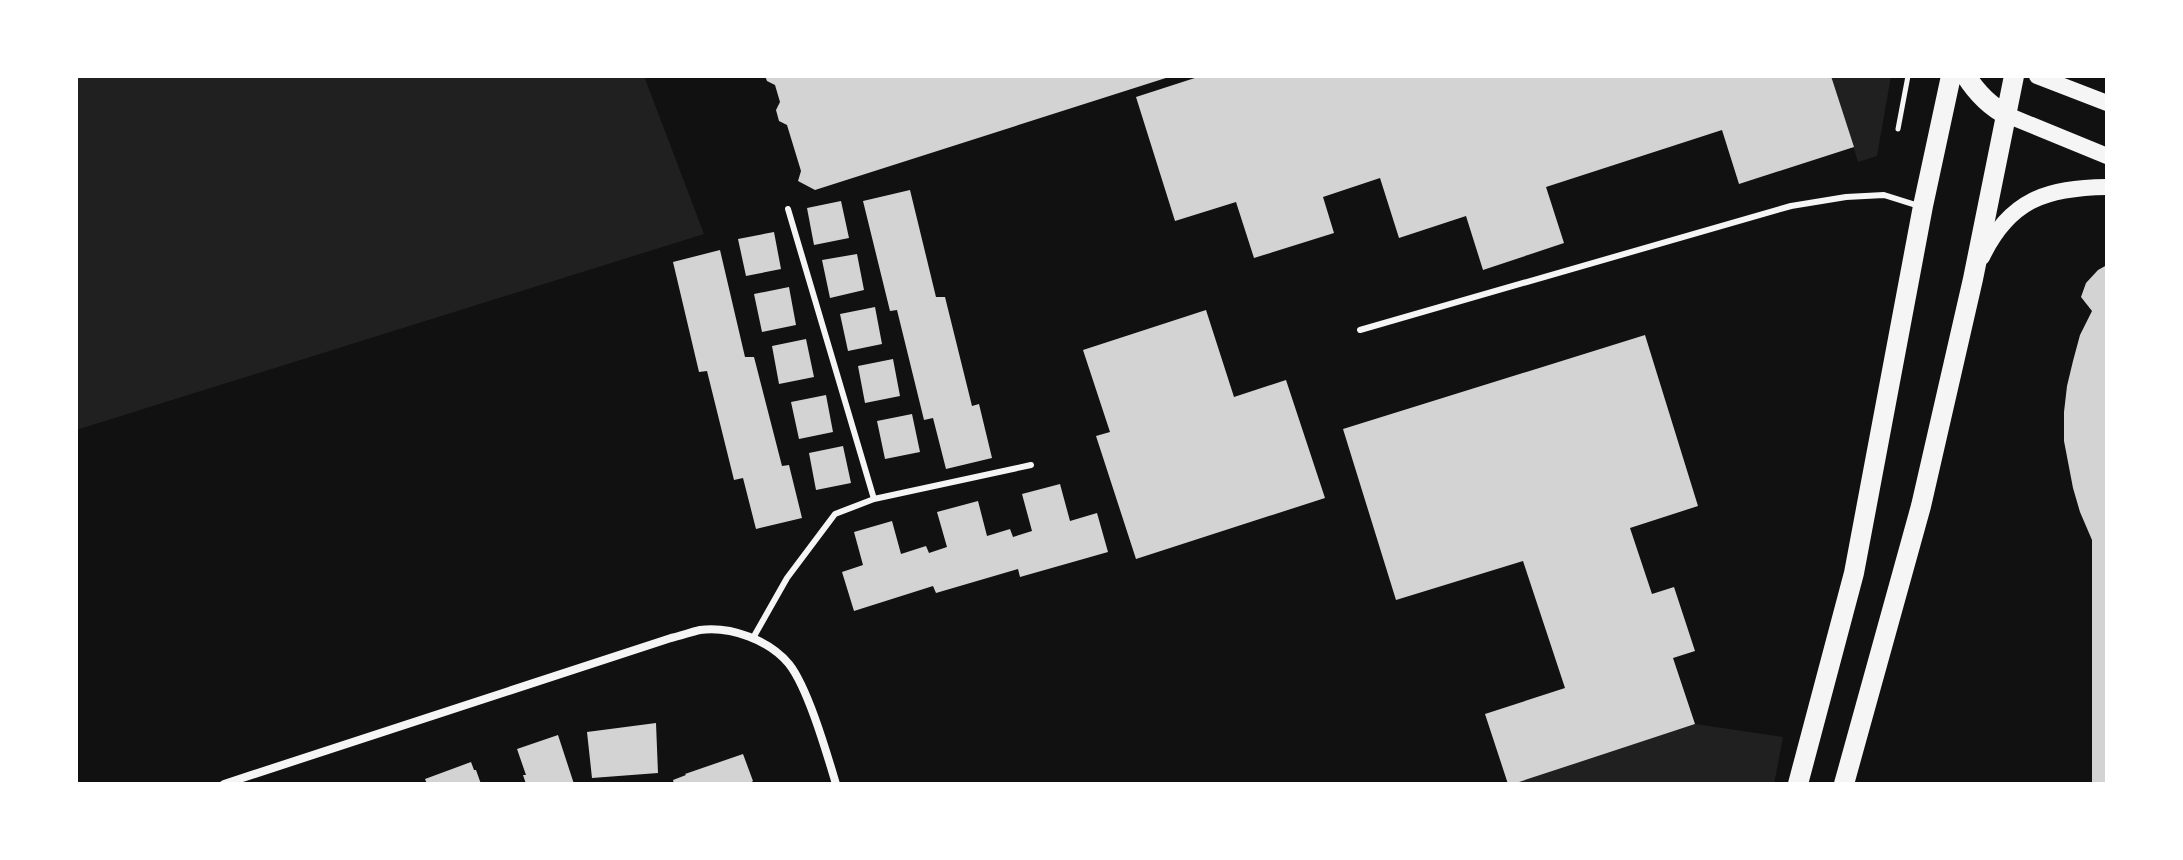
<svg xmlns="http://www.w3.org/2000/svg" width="2183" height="860" font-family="'Open Sans',sans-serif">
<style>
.green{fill:#202020}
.building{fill:#d3d3d3}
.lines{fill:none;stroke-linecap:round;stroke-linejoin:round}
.path{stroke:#f5f5f5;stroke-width:5}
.service{stroke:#f5f5f5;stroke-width:6}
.minor{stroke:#f5f5f5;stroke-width:8}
.secondary{stroke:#f5f5f5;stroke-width:16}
.primary{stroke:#f5f5f5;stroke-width:20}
</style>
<rect width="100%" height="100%" fill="#111"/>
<!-- green -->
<path class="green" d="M 76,76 L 644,76 L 704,234 L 76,430 Z
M 1831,76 L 1891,76 L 1877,156 L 1858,162 Z
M 1695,724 L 1783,737 L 1774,784 L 1513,784 Z"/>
<!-- building -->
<path class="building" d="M 765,76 L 1169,76 L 1169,77 L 815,190 L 798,181 L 801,171 L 787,125 L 779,121 L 776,110 L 780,102 L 775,85 L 767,81 Z
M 1201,76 L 1831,76 L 1854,147 L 1739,184 L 1722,130 L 1546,187 L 1564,243 L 1483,270 L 1466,216 L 1399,238 L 1380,178 L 1323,197 L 1334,233 L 1254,258 L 1236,202 L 1175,221 L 1136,97 Z
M 910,190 L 936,297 L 945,297 L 972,406 L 979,404 L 992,458 L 946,469 L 933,418 L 924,420 L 897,310 L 890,311 L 863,201 Z
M 841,201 L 849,238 L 814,245 L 807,208 Z
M 774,232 L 781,269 L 746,276 L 738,239 Z
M 720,250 L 745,357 L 754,357 L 782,466 L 789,465 L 802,518 L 756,529 L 743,478 L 734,480 L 707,371 L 699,372 L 673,262 Z
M 857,254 L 864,290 L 830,298 L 822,260 Z
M 2107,265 L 2107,784 L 2092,784 L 2092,540 L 2080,512 L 2073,488 L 2064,441 L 2064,412 L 2067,386 L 2073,361 L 2080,335 L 2092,311 L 2081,297 L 2086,283 L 2098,270 Z
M 789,287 L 796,325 L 762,332 L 754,294 Z
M 875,307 L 882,344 L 848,351 L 840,314 Z
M 1206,310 L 1234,397 L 1286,380 L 1325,498 L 1136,559 L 1096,436 L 1110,432 L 1083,350 Z
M 1645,335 L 1698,506 L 1630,528 L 1652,594 L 1674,587 L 1695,651 L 1673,658 L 1695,724 L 1513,784 L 1508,784 L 1485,714 L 1565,688 L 1523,561 L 1396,600 L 1343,429 Z
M 806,339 L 814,377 L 779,384 L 772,346 Z
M 893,359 L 900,396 L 865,403 L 858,366 Z
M 826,395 L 833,432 L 799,439 L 791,402 Z
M 912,414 L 920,452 L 885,459 L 877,421 Z
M 843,446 L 851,483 L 816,490 L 809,453 Z
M 1060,484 L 1070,521 L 1097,513 L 1108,552 L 1020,577 L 1018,569 L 936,593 L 933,586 L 854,611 L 842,572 L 863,565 L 854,532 L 892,521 L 901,554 L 926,546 L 929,553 L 947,547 L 937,512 L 978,501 L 987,536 L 1010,529 L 1013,537 L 1032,531 L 1022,494 Z
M 656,723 L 658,773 L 592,778 L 587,732 Z
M 558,735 L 574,784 L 526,784 L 523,775 L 526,775 L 517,749 Z
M 743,754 L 753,781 L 749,784 L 674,784 L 673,780 L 686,775 L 685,774 Z
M 471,762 L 474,770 L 476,770 L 481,784 L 427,784 L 425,779 Z"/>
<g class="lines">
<!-- path -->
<path class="path" d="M 1898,129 L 1908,76"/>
<!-- service -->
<path class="service" d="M 788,209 L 874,499 L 1031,465
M 1360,330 L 1791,206 L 1846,197 L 1884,195 L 1919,206
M 753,638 L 787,578 L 835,514 L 874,499"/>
<!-- minor -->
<path class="minor" d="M 224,784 L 671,638 C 680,636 691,632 700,630 C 731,626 769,640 789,664 C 808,688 827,754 836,784"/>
<!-- secondary -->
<path class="secondary" d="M 2037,76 L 2107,103
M 2007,115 L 2107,156
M 1982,257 C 2010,199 2047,188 2107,187"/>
<!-- primary -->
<path class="primary" d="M 1966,76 C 1977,93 1989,106 2007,115
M 1798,784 L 1854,573 L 1923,206 L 1951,76
M 1844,784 L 1921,506 L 1973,279 L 2014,76"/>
</g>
<!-- border -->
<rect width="2183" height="860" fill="none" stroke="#ffffff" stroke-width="156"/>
</svg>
